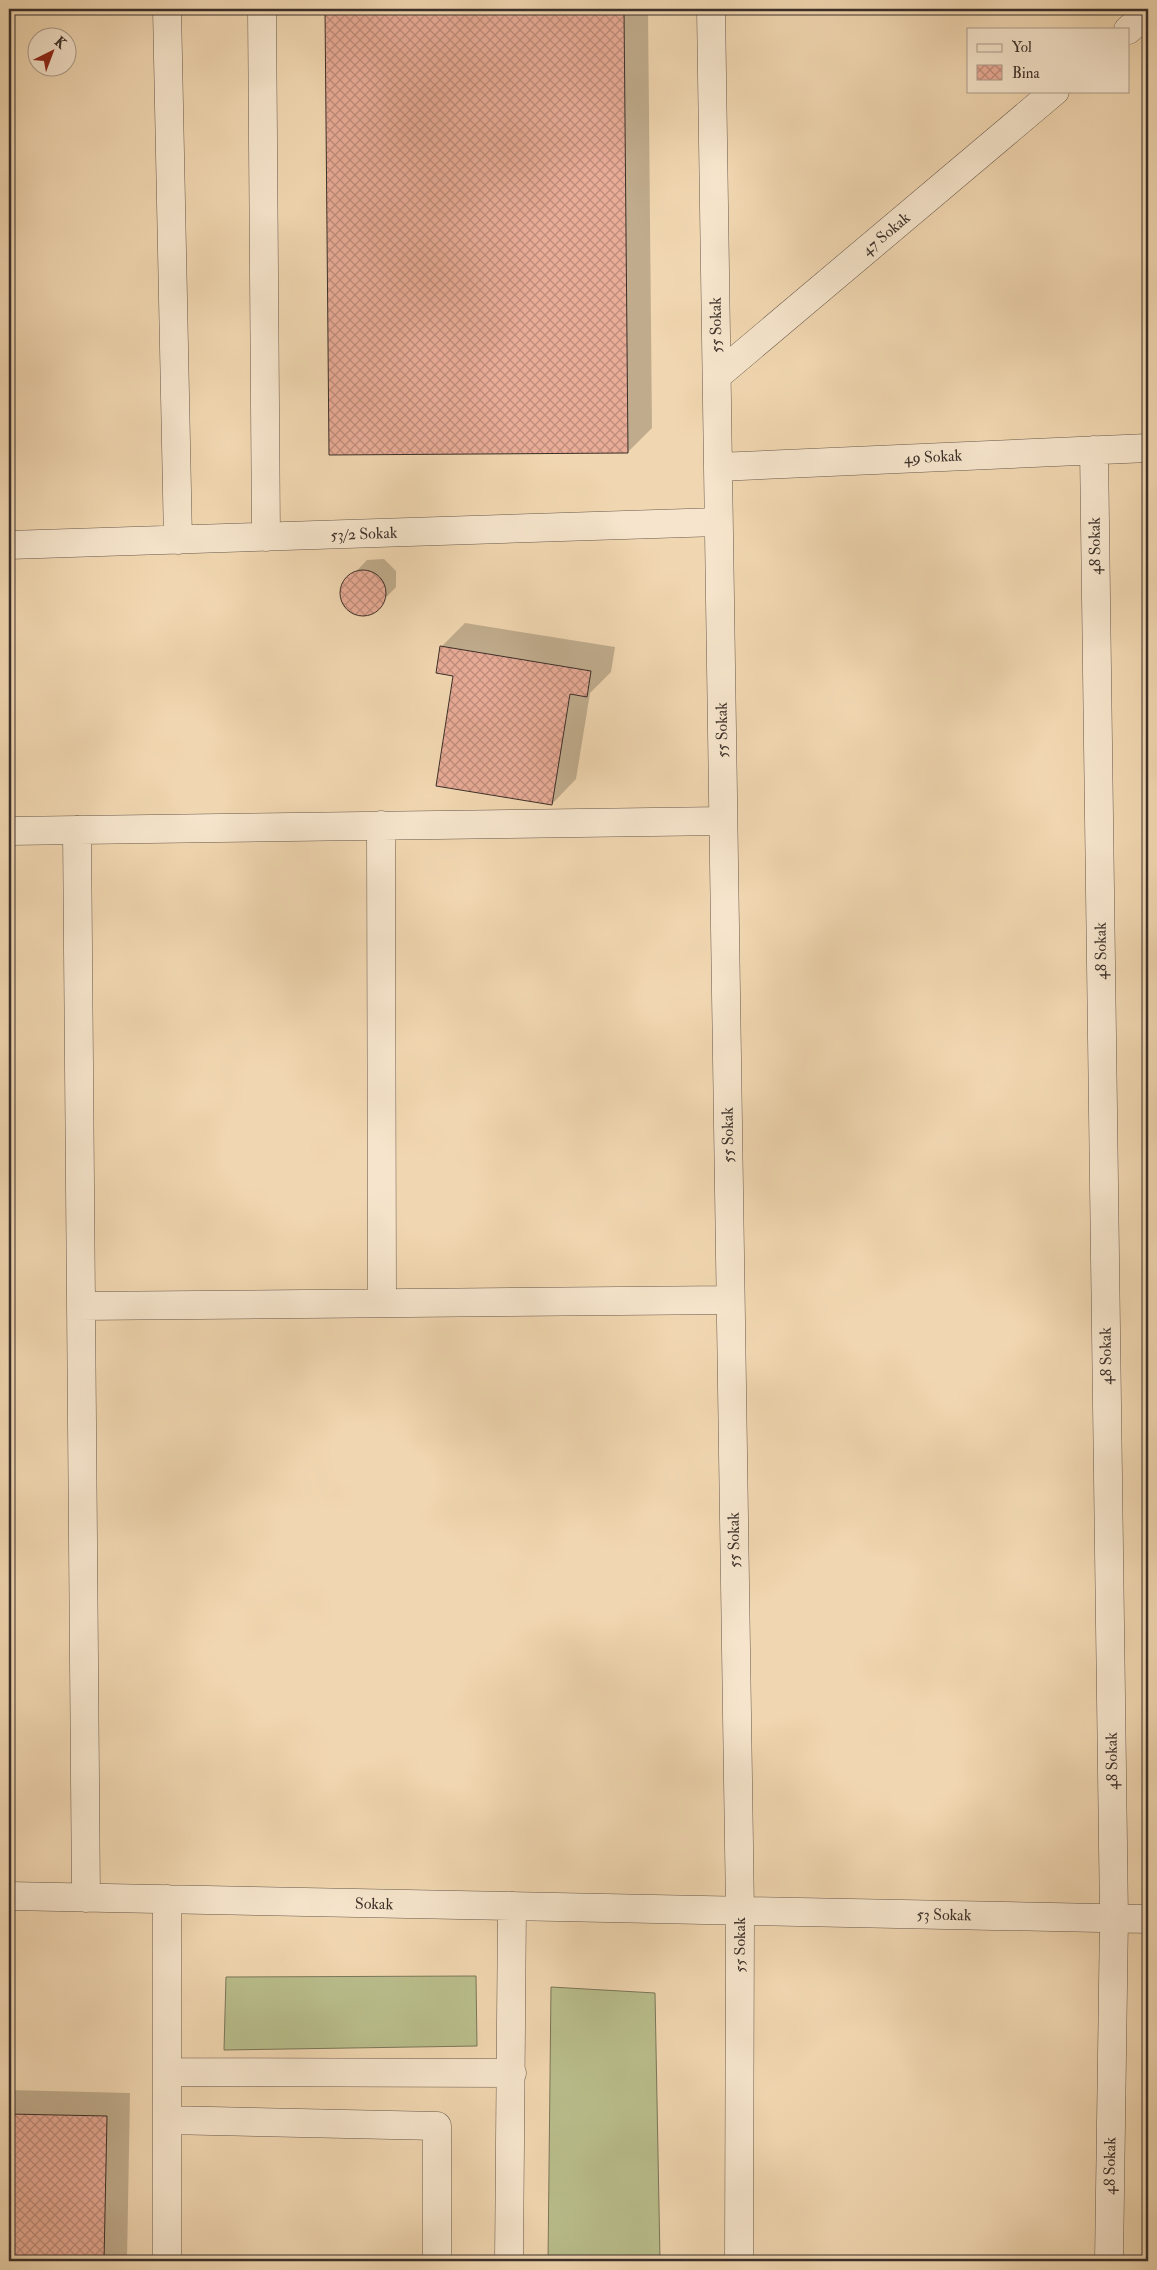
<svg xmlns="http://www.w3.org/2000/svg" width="1157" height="2270" font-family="'IM FELL Double Pica',serif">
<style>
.grass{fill:#b9be8c;stroke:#7a765a}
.shadow{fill:#0003}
.building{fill:url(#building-cross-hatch);stroke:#3b2f29}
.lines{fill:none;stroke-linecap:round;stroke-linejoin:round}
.minor-casing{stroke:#68594b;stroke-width:29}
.minor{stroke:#f6e5cc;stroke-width:28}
.labels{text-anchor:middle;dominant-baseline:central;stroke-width:5;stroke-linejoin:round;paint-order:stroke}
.street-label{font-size:16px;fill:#3b2f29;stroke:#f6e5cc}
</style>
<defs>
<pattern id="building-cross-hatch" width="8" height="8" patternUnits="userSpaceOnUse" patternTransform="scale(1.25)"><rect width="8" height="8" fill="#e9ac97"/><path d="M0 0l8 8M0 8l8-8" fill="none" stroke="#be8c7b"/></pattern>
</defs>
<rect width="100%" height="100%" fill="#f1d7b1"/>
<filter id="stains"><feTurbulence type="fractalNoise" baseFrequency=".004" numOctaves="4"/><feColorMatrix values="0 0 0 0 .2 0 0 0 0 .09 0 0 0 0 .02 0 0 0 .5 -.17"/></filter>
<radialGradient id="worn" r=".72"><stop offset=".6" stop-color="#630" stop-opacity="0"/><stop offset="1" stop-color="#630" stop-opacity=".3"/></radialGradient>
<!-- grass -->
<path class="grass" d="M 476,1976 L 477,2046 L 224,2050 L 226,1977 Z
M 551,1987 L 655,1993 L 660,2261 L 548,2261 Z"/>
<!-- shadow -->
<path class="shadow" d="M 326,9 L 648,9 L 652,428 L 628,452 L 331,454 Z
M 384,559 L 396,571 L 396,587 L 371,613 L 355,613 L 343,601 L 343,585 L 367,560 Z
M 465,623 L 615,647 L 611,672 L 590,693 L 576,779 L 552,804 L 455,675 L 441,647 Z
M 9,2090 L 130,2093 L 127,2261 L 9,2261 Z"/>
<!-- building -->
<path class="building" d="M 325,9 L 624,9 L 628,453 L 329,455 Z
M340 593a23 23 0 1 1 46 0a23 23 0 1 1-46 0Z
M 440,646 L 591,671 L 587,697 L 570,694 L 552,805 L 436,786 L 453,676 L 436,673 Z
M 9,2114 L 107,2116 L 104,2261 L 9,2261 Z"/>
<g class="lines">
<defs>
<path id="minor" d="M 167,9 L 178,540
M 262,9 L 266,537
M 711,9 L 740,1911 L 739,2261
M 1128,30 L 1148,13
M 717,376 L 1055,91
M 1094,450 L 1114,1918 L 1109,2261
M 718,467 L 1148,448
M 9,545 L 718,522
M 381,825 L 382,1303
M 77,830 L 86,1898
M 9,831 L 723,821
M 81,1306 L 730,1300
M 9,1896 L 1148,1919
M 167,1899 L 167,2261
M 167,2072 L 512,2073
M 167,2120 L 437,2126 L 437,2261
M 509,2261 L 512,1906"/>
</defs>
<!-- minor casing -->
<use href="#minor" class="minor-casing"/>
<!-- minor -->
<use href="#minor" class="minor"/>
</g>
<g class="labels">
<!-- street labels -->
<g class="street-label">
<text transform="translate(886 234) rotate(-40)">47 Sokak</text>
<text transform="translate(716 325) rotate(-91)">55 Sokak</text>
<text transform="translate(933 457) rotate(-3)">49 Sokak</text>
<text transform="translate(364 534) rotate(-2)">53/2 Sokak</text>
<text transform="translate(1095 546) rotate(-91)">48 Sokak</text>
<text transform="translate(722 730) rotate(-91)">55 Sokak</text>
<text transform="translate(1101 951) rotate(-91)">48 Sokak</text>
<text transform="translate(728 1135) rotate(-91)">55 Sokak</text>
<text transform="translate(1106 1356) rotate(-91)">48 Sokak</text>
<text transform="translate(734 1540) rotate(-91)">55 Sokak</text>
<text transform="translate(1112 1761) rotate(-91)">48 Sokak</text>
<text transform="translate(374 1904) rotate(1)">Sokak</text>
<text transform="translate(944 1915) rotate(1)">53 Sokak</text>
<text transform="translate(740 1945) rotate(-90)">55 Sokak</text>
<text transform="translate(1110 2166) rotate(-89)">48 Sokak</text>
</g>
</g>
<!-- margin -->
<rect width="1157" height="2270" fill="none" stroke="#f1d7b1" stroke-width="30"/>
<rect x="10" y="10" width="1137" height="2250" fill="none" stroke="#3b2f29" stroke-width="2.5"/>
<rect x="15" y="15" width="1127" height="2240" fill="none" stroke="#3b2f29"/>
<!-- legend -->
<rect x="967" y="28" width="162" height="65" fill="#f6e5cc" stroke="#ab9c8b"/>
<rect x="977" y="44" width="25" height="8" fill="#f6e5cc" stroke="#ab9c8b"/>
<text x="1012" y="52" font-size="15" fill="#3b2f29">Yol</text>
<rect x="977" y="65" width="25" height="15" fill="url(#building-cross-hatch)" stroke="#ab9c8b"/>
<text x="1012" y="78" font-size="15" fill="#3b2f29">Bina</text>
<!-- north arrow -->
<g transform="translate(52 52) rotate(42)"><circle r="24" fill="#f6e5cc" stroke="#ab9c8b"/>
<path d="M0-4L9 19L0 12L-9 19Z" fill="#8f2418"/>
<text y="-8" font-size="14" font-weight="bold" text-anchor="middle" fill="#3b2f29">K</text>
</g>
<rect width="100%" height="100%" filter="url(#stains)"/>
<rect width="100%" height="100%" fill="url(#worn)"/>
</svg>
